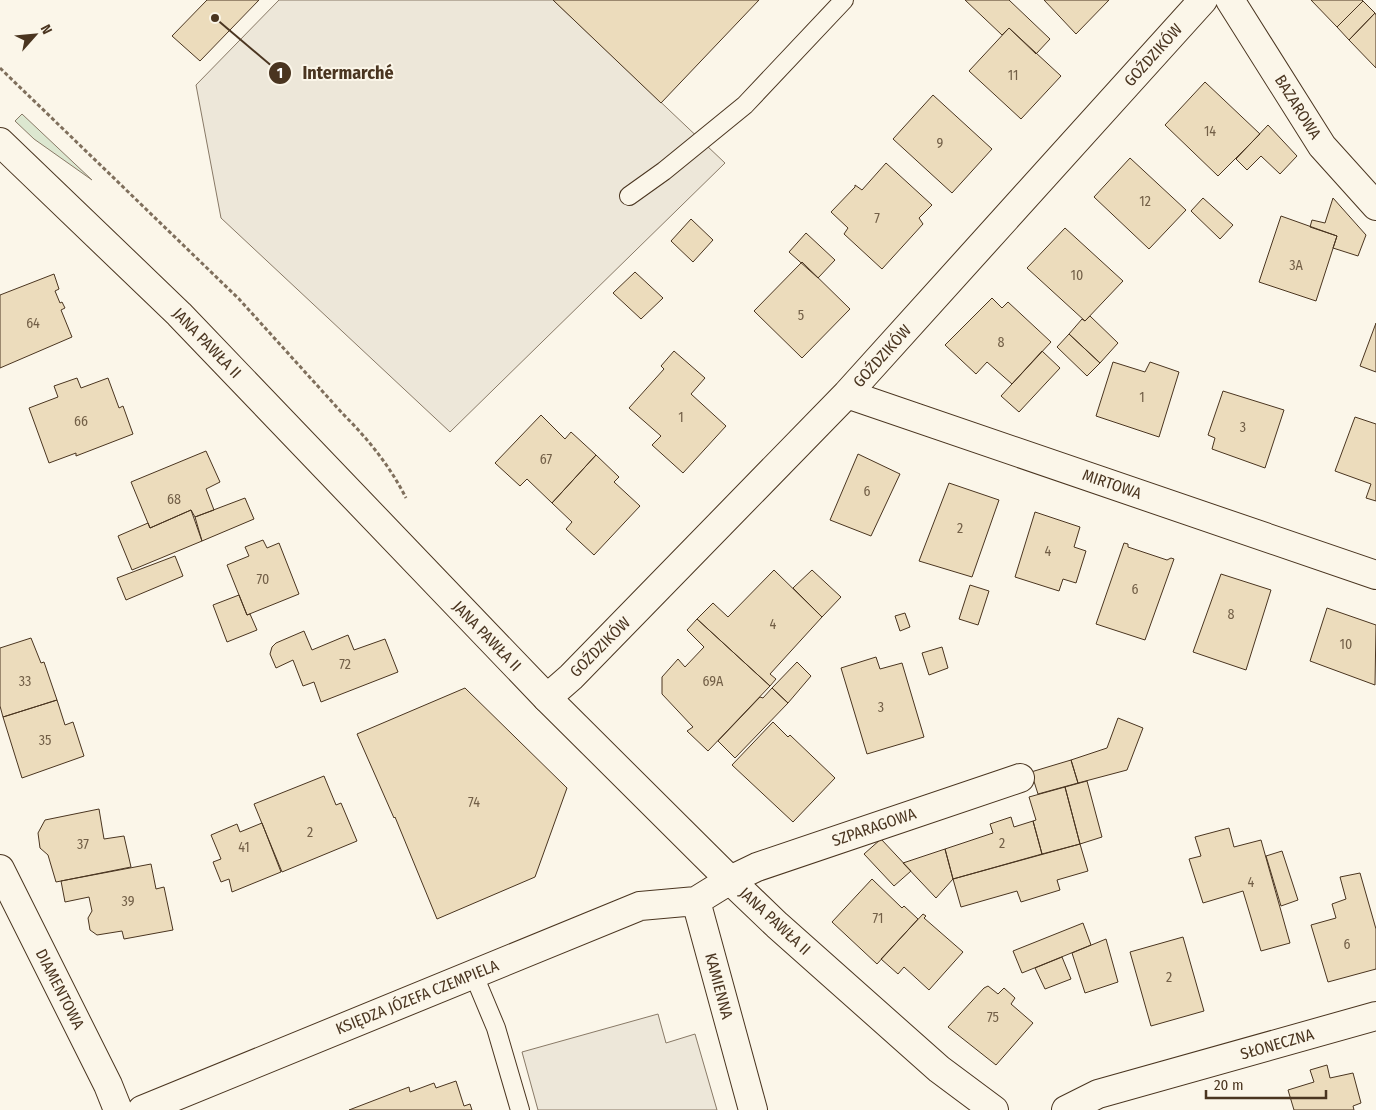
<svg xmlns="http://www.w3.org/2000/svg" width="1376" height="1110" font-family="'Fira Sans Condensed',sans-serif">
<style>
.green{fill:#dce7d0;stroke:#887966}
.parking{fill:#ede7d9;stroke:#887966}
.building{fill:#ecdcbc;stroke:#4a3520}
.lines{fill:none;stroke-linecap:round;stroke-linejoin:round}
.service-casing{stroke:#4a3520;stroke-width:20}
.minor-casing{stroke:#4a3520;stroke-width:30}
.tertiary-casing{stroke:#4a3520;stroke-width:30}
.path{stroke:#7f6f5c;stroke-width:3;stroke-dasharray:4 2.5;stroke-linecap:butt}
.service{stroke:#fbf6e9;stroke-width:18}
.minor{stroke:#fbf6e9;stroke-width:28}
.tertiary{stroke:#fbf6e9;stroke-width:28}
.labels{text-anchor:middle;dominant-baseline:central;stroke-width:4;stroke-linejoin:round;paint-order:stroke}
.number-label{font-size:14px;fill:#725f47}
.street-label{font-size:16px;fill:#4a3520;stroke:#fbf6e9}
.leader{fill:none;stroke:#4a3520;stroke-width:2}
.callout-dot{fill:#4a3520;stroke:#fbf6e9;stroke-width:2}
.mark-label{font-size:15px;text-anchor:middle;font-weight:bold;fill:#fff}
.callout-label{font-size:18px;text-anchor:middle;font-weight:bold;fill:#4a3520;stroke:#fbf6e9;stroke-width:4;stroke-linejoin:round;paint-order:stroke}
</style>
<rect width="100%" height="100%" fill="#fbf6e9"/>
<!-- green -->
<path class="green" d="M 22,114 L 92,180 L 34,139 L 15,121 Z"/>
<!-- parking -->
<path class="parking" d="M 279,0 L 553,0 L 725,163 L 450,432 L 221,218 L 196,85 Z
M 658,1014 L 666,1043 L 695,1034 L 717,1110 L 538,1110 L 522,1052 Z"/>
<!-- building -->
<path class="building" d="M 207,0 L 259,0 L 200,61 L 172,36 Z
M 553,0 L 759,0 L 661,103 Z
M 965,0 L 1009,0 L 1050,39 L 1036,54 L 1009,28 L 1002,35 Z
M 1044,0 L 1109,0 L 1076,34 Z
M 1311,0 L 1362,0 L 1363,1 L 1337,27 Z
M 1363,1 L 1375,13 L 1349,40 L 1337,27 Z
M 1375,13 L 1376,15 L 1376,68 L 1349,40 Z
M 1009,28 L 1061,76 L 1021,119 L 969,71 Z
M 1205,82 L 1260,134 L 1218,176 L 1165,125 Z
M 933,95 L 992,149 L 952,193 L 893,139 Z
M 1268,125 L 1297,156 L 1280,174 L 1261,156 L 1247,170 L 1236,159 Z
M 1130,158 L 1186,210 L 1149,249 L 1094,197 Z
M 886,163 L 932,205 L 919,218 L 923,224 L 882,269 L 844,234 L 848,228 L 831,212 L 855,187 L 855,185 L 862,190 Z
M 1203,198 L 1233,225 L 1220,239 L 1191,211 Z
M 1333,198 L 1366,235 L 1358,256 L 1333,248 L 1337,236 L 1310,227 L 1312,220 L 1325,223 Z
M 1281,216 L 1337,236 L 1316,301 L 1259,282 Z
M 691,219 L 713,240 L 693,262 L 671,241 Z
M 1065,228 L 1123,281 L 1085,321 L 1027,268 Z
M 806,233 L 835,260 L 818,278 L 789,252 Z
M 802,262 L 850,309 L 802,358 L 754,311 Z
M 635,272 L 663,298 L 641,319 L 613,293 Z
M 54,274 L 59,289 L 55,291 L 60,303 L 62,302 L 65,308 L 61,310 L 72,337 L 0,368 L 0,295 Z
M 992,298 L 1002,308 L 1008,302 L 1051,342 L 1012,384 L 987,362 L 976,374 L 945,345 Z
M 1090,316 L 1118,343 L 1100,363 L 1069,334 L 1082,319 L 1085,321 Z
M 1376,323 L 1376,372 L 1360,366 Z
M 1069,334 L 1100,363 L 1087,376 L 1057,347 Z
M 674,351 L 705,378 L 691,394 L 726,426 L 683,473 L 652,445 L 661,436 L 629,408 L 664,369 L 661,366 Z
M 1042,351 L 1060,368 L 1019,412 L 1001,396 Z
M 1113,362 L 1145,372 L 1150,362 L 1179,372 L 1159,437 L 1096,416 Z
M 77,378 L 81,388 L 108,378 L 119,408 L 123,406 L 133,434 L 76,456 L 76,453 L 49,463 L 29,408 L 58,397 L 54,386 Z
M 1223,391 L 1284,410 L 1265,468 L 1212,449 L 1215,438 L 1208,435 Z
M 541,415 L 565,439 L 571,432 L 596,455 L 552,503 L 527,479 L 520,486 L 495,463 Z
M 1355,417 L 1376,424 L 1376,501 L 1366,498 L 1371,484 L 1335,471 Z
M 206,451 L 220,482 L 206,489 L 214,510 L 195,517 L 191,510 L 150,528 L 131,482 Z
M 858,454 L 900,474 L 871,536 L 830,520 Z
M 596,455 L 619,477 L 614,482 L 640,506 L 594,555 L 566,529 L 572,522 L 552,503 Z
M 949,483 L 999,500 L 972,577 L 919,561 Z
M 245,498 L 254,519 L 202,541 L 195,517 Z
M 191,510 L 202,541 L 132,570 L 118,536 L 148,523 L 150,528 Z
M 1035,512 L 1080,527 L 1074,547 L 1086,551 L 1076,583 L 1063,579 L 1059,591 L 1015,577 Z
M 263,540 L 267,548 L 279,543 L 299,594 L 247,615 L 227,565 L 249,556 L 245,547 Z
M 1124,543 L 1128,544 L 1128,547 L 1167,560 L 1171,558 L 1174,559 L 1145,640 L 1096,624 Z
M 175,556 L 183,576 L 126,600 L 117,578 Z
M 774,570 L 822,617 L 770,674 L 776,679 L 770,686 L 697,619 L 713,603 L 728,617 Z
M 812,570 L 841,597 L 822,617 L 793,588 Z
M 1221,574 L 1271,590 L 1246,670 L 1193,652 Z
M 970,585 L 989,591 L 978,625 L 959,619 Z
M 239,595 L 247,615 L 250,614 L 257,630 L 227,642 L 213,605 Z
M 1327,608 L 1376,625 L 1375,685 L 1310,661 Z
M 905,613 L 910,627 L 900,631 L 895,616 Z
M 697,619 L 770,686 L 708,751 L 687,731 L 693,727 L 662,694 L 662,677 L 678,659 L 685,667 L 704,647 L 687,630 Z
M 304,631 L 312,650 L 348,635 L 354,650 L 385,639 L 398,672 L 321,702 L 314,682 L 303,686 L 293,660 L 276,668 L 270,654 L 272,647 L 276,643 Z
M 31,638 L 41,663 L 44,662 L 57,700 L 3,717 L 0,706 L 0,648 Z
M 942,647 L 948,668 L 929,675 L 922,653 Z
M 876,657 L 880,669 L 902,663 L 924,737 L 867,754 L 841,668 Z
M 797,662 L 811,676 L 788,703 L 772,688 Z
M 465,688 L 567,788 L 535,877 L 437,919 L 395,817 L 394,818 L 357,734 Z
M 772,688 L 788,703 L 735,758 L 718,741 L 760,697 L 763,698 Z
M 57,700 L 65,725 L 73,722 L 84,756 L 22,778 L 3,717 Z
M 1118,718 L 1143,728 L 1127,770 L 1078,783 L 1071,760 L 1107,748 Z
M 773,722 L 788,737 L 790,735 L 835,778 L 793,822 L 732,765 Z
M 1071,760 L 1078,783 L 1038,794 L 1031,772 Z
M 324,776 L 336,805 L 341,803 L 357,841 L 282,872 L 254,804 Z
M 1087,781 L 1102,837 L 1080,844 L 1065,787 Z
M 1065,787 L 1080,844 L 1042,854 L 1033,821 L 1036,820 L 1029,797 Z
M 99,809 L 104,839 L 124,836 L 131,867 L 56,882 L 48,855 L 40,848 L 38,833 L 45,820 Z
M 1011,817 L 1014,827 L 1033,821 L 1042,854 L 953,879 L 945,849 L 993,833 L 990,824 Z
M 262,823 L 281,872 L 232,892 L 229,879 L 221,882 L 213,862 L 221,859 L 211,835 L 237,824 L 240,832 Z
M 1229,828 L 1234,847 L 1261,840 L 1290,943 L 1261,951 L 1243,891 L 1203,903 L 1189,859 L 1201,856 L 1195,837 Z
M 881,839 L 911,871 L 894,886 L 864,854 Z
M 1080,844 L 1088,871 L 1057,880 L 1060,890 L 1021,902 L 1017,891 L 961,907 L 953,879 Z
M 945,849 L 953,879 L 936,898 L 903,863 Z
M 1282,851 L 1298,900 L 1281,906 L 1266,856 Z
M 151,864 L 156,889 L 164,887 L 173,930 L 124,939 L 122,931 L 97,935 L 90,930 L 88,918 L 92,911 L 89,897 L 65,902 L 61,881 Z
M 1360,873 L 1376,929 L 1376,969 L 1328,982 L 1311,925 L 1336,918 L 1332,904 L 1346,899 L 1340,877 Z
M 872,879 L 902,908 L 904,906 L 918,919 L 877,964 L 832,922 Z
M 923,914 L 926,916 L 924,918 L 963,952 L 929,990 L 904,967 L 898,974 L 881,959 Z
M 1083,923 L 1091,945 L 1022,973 L 1013,951 Z
M 1183,937 L 1204,1011 L 1151,1026 L 1130,952 Z
M 1106,939 L 1118,982 L 1085,993 L 1072,953 Z
M 1062,957 L 1071,979 L 1045,989 L 1035,968 Z
M 988,986 L 998,994 L 1004,988 L 1015,998 L 1011,1004 L 1033,1023 L 996,1065 L 948,1027 L 984,988 Z
M 1327,1065 L 1330,1078 L 1353,1073 L 1361,1103 L 1353,1106 L 1354,1110 L 1294,1110 L 1288,1090 L 1314,1082 L 1310,1070 Z
M 456,1081 L 464,1106 L 470,1104 L 472,1110 L 349,1110 L 409,1087 L 410,1092 L 434,1083 L 436,1088 Z"/>
<g class="lines">
<defs>
<path id="service" d="M 629,196 L 664,171 L 745,105 L 844,0
M 473,973 L 496,1028 L 520,1110"/>
<path id="minor" d="M 1230,0 L 1322,146 L 1376,206
M 847,394 L 1376,575
M 547,698 L 571,677 L 847,394 L 1203,0
M 0,869 L 108,1085 L 118,1110
M 142,1110 L 640,906 L 696,901
M 753,1110 L 696,901 L 730,880 L 757,867 L 1020,778
M 1066,1110 L 1098,1094 L 1376,1016"/>
<path id="tertiary" d="M 0,142 L 179,314 L 547,698 L 730,880 L 777,925 L 939,1069 L 994,1110"/>
</defs>
<!-- service casing -->
<use href="#service" class="service-casing"/>
<!-- minor casing -->
<use href="#minor" class="minor-casing"/>
<!-- tertiary casing -->
<use href="#tertiary" class="tertiary-casing"/>
<!-- path -->
<path class="path" d="M 0,68 L 239,299 L 343,414 C 368,439 390,466 406,498"/>
<!-- service -->
<use href="#service" class="service"/>
<!-- minor -->
<use href="#minor" class="minor"/>
<!-- tertiary -->
<use href="#tertiary" class="tertiary"/>
</g>
<g class="labels">
<!-- number labels -->
<g class="number-label">
<text x="1013" y="75">11</text>
<text x="1210" y="131">14</text>
<text x="940" y="143">9</text>
<text x="1145" y="201">12</text>
<text x="877" y="218">7</text>
<text x="1296" y="265">3A</text>
<text x="1077" y="275">10</text>
<text x="801" y="315">5</text>
<text x="33" y="323">64</text>
<text x="1001" y="342">8</text>
<text x="1142" y="397">1</text>
<text x="681" y="417">1</text>
<text x="81" y="421">66</text>
<text x="1243" y="427">3</text>
<text x="546" y="459">67</text>
<text x="867" y="491">6</text>
<text x="174" y="499">68</text>
<text x="960" y="528">2</text>
<text x="1048" y="551">4</text>
<text x="263" y="579">70</text>
<text x="1135" y="589">6</text>
<text x="1231" y="614">8</text>
<text x="773" y="624">4</text>
<text x="1346" y="644">10</text>
<text x="345" y="664">72</text>
<text x="25" y="681">33</text>
<text x="713" y="681">69A</text>
<text x="881" y="707">3</text>
<text x="45" y="740">35</text>
<text x="474" y="802">74</text>
<text x="310" y="832">2</text>
<text x="1002" y="843">2</text>
<text x="83" y="844">37</text>
<text x="244" y="847">41</text>
<text x="1251" y="882">4</text>
<text x="128" y="901">39</text>
<text x="878" y="918">71</text>
<text x="1347" y="944">6</text>
<text x="1169" y="977">2</text>
<text x="993" y="1017">75</text>
</g>
<!-- street labels -->
<g class="street-label">
<text transform="translate(1153 55) rotate(-48)">GOŹDZIKÓW</text>
<text transform="translate(1298 107) rotate(58)">BAZAROWA</text>
<text transform="translate(207 343) rotate(46)">JANA PAWŁA II</text>
<text transform="translate(882 356) rotate(-48)">GOŹDZIKÓW</text>
<text transform="translate(1112 484) rotate(19)">MIRTOWA</text>
<text transform="translate(487 636) rotate(46)">JANA PAWŁA II</text>
<text transform="translate(600 647) rotate(-45)">GOŹDZIKÓW</text>
<text transform="translate(874 827) rotate(-19)">SZPARAGOWA</text>
<text transform="translate(775 921) rotate(43)">JANA PAWŁA II</text>
<text transform="translate(719 986) rotate(75)">KAMIENNA</text>
<text transform="translate(60 989) rotate(63)">DIAMENTOWA</text>
<text transform="translate(417 997) rotate(-22)">KSIĘDZA JÓZEFA CZEMPIELA</text>
<text transform="translate(1277 1044) rotate(-16)">SŁONECZNA</text>
</g>
</g>
<!-- callouts -->
<path class="leader" d="M215 18L280 73"/>
<g class="callout-dot">
<circle cx="215" cy="18" r="5"/>
<circle cx="280" cy="73" r="12"/>
</g>
<g class="mark-label">
<text x="280" y="78">1</text>
</g>
<g class="callout-label">
<text x="348" y="79">Intermarché</text>
</g>
<!-- north arrow -->
<g transform="translate(35 35) rotate(63)" stroke="#fbf6e9" stroke-width="4" paint-order="stroke">
<path d="M0-4L9 19L0 12L-9 19Z" fill="#4a3520"/>
<text y="-8" font-size="14" font-weight="bold" text-anchor="middle" fill="#4a3520">N</text>
</g>
<!-- scale -->
<path d="M1206 1090v8h120v-8" fill="none" stroke="#4a3520" stroke-width="2.5"/>
<text x="1214" y="1090" font-size="15" fill="#4a3520" stroke="#fbf6e9" stroke-width="4" paint-order="stroke">20 m</text>
</svg>
